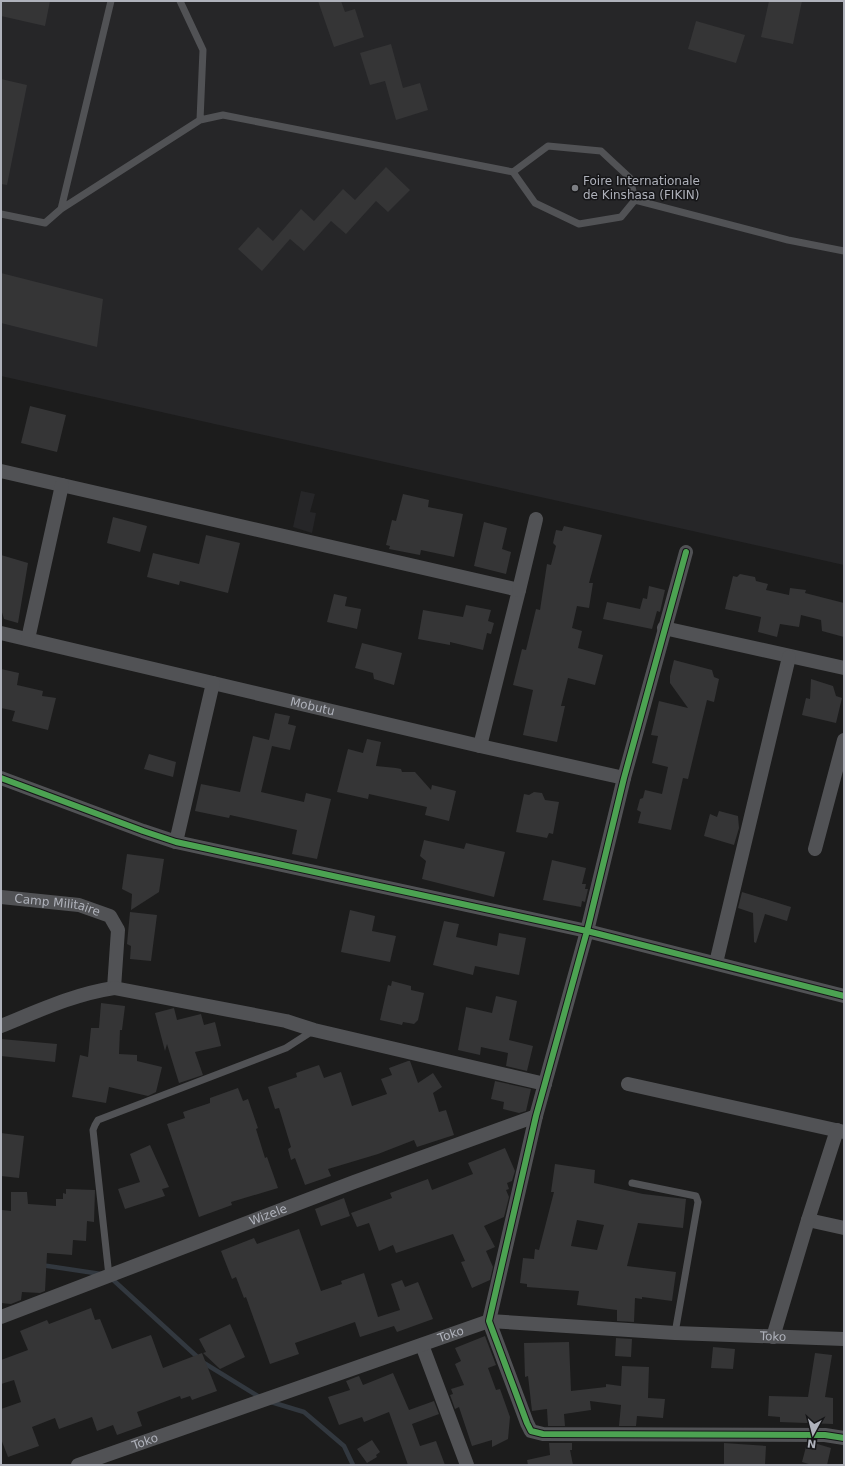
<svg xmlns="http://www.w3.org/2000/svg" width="845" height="1466" font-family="'DejaVu Sans',sans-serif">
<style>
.built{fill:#262628}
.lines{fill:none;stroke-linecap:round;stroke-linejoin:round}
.stream{stroke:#32383f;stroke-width:4.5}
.building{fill:#353536;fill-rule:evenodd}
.lane{stroke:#515255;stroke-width:7}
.street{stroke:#515255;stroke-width:14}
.cycleway-casing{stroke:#161618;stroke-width:8}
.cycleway{stroke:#4ca352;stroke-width:6}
.poi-dot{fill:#7c7e83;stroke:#161618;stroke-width:1.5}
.labels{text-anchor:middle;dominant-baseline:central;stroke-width:3;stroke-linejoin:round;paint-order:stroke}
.poi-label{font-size:12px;fill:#afb2bb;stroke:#161618;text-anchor:start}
.street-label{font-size:12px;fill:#afb2bb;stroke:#161618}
</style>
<rect width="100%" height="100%" fill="#1c1c1c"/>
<!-- built -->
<path class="built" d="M 1,1 L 844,1 L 844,565 L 1,376 Z
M 301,491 L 315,494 L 310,512 L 316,513 L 312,533 L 293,527 Z"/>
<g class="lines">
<!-- stream -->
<path class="stream" d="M 41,1265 L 101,1274
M 111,1278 L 204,1363 L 261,1398
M 271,1402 L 304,1412 L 344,1446 L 353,1465"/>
</g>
<!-- building -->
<path class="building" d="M 1,1 L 50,1 L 45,26 L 1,16 Z
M 318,1 L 341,1 L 345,12 L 355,9 L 364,37 L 334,47 Z
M 769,1 L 802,1 L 793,44 L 761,37 Z
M 696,21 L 745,35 L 736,63 L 688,49 Z
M 391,44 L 403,88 L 420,83 L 428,110 L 396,120 L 385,81 L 370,85 L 360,53 Z
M 1,79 L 27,85 L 7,185 L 1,184 Z
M 386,167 L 410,190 L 388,212 L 376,201 L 346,234 L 331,221 L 304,251 L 290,239 L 262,271 L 238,249 L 258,227 L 273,241 L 301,209 L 314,221 L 343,189 L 355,200 Z
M 1,273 L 103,299 L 97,347 L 1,323 Z
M 30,406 L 66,415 L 57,452 L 21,443 Z
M 403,494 L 429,500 L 428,507 L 463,514 L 454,557 L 421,550 L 420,555 L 389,549 L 390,546 L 386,545 L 392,520 L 396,521 Z
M 113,517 L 147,526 L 140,552 L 107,543 Z
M 484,522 L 507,528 L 502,549 L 511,552 L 506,574 L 474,566 Z
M 564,526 L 602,535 L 589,583 L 593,583 L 589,608 L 577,606 L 572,628 L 582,631 L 578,648 L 603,655 L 595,685 L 568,678 L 561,706 L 565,706 L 557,742 L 523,735 L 533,690 L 513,685 L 522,649 L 526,650 L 536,609 L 540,610 L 547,564 L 551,565 L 556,546 L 553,543 L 556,530 L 562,531 Z
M 206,535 L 240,543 L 228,593 L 180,581 L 179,585 L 147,577 L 153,553 L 199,564 Z
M 1,555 L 28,563 L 18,623 L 4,619 L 1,609 Z
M 740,574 L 755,577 L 756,581 L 768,584 L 766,590 L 789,595 L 790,588 L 806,590 L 805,593 L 844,603 L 844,637 L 822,631 L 821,620 L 801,615 L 799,627 L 780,624 L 777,637 L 758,632 L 761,617 L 725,609 L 733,576 L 737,577 Z
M 649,586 L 665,590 L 660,612 L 657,611 L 652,629 L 603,619 L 607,602 L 640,609 L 643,598 L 647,599 Z
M 334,594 L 347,597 L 345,606 L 361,609 L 357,629 L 327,622 Z
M 466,605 L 491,610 L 488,621 L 494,623 L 491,634 L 487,633 L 483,650 L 450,642 L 450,645 L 418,639 L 423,610 L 463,617 Z
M 362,643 L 402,653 L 394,685 L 374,679 L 373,673 L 355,668 Z
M 674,660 L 712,670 L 714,677 L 719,679 L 714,702 L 707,700 L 688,779 L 683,778 L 671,830 L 638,823 L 641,812 L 637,810 L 640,799 L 643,798 L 645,790 L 662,794 L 668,767 L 652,763 L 658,736 L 651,735 L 659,701 L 688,708 L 670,683 L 670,676 Z
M 1,669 L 19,673 L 17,685 L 43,691 L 42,696 L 56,698 L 48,730 L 12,721 L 15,711 L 1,708 Z
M 811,679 L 833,686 L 836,696 L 842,698 L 836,723 L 802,715 L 806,698 L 810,699 Z
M 275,713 L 290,716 L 288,724 L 296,726 L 290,750 L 272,746 L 261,792 L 304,802 L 306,793 L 331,799 L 317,859 L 292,854 L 297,830 L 230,815 L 229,818 L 195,811 L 201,784 L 240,792 L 253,736 L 269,740 Z
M 367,739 L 381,742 L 376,766 L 396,768 L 401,769 L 402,772 L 415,772 L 431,790 L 432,785 L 456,791 L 449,821 L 425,815 L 427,807 L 369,794 L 368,799 L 337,792 L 348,749 L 363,753 Z
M 149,754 L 176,762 L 173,777 L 144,769 Z
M 534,792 L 542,793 L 545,800 L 559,802 L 553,834 L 549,833 L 547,838 L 516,832 L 524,794 L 529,795 Z
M 719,811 L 738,816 L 739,828 L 734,845 L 704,836 L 710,814 L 717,817 Z
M 424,840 L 464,849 L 466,843 L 505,852 L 494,897 L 422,879 L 426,861 L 420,856 Z
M 127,854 L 164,859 L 159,892 L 131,910 L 132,894 L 122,889 Z
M 552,860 L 586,868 L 582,884 L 586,884 L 585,889 L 588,889 L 585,902 L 582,901 L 581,907 L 543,900 Z
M 742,892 L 791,907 L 787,921 L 765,914 L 756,943 L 754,942 L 753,913 L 738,908 Z
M 350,910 L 375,916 L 372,931 L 396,936 L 390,962 L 341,952 Z
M 130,912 L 157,915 L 151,961 L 130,959 L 131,946 L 127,944 Z
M 444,921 L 459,924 L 456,937 L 497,946 L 499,933 L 526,938 L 519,975 L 475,966 L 473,975 L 433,965 Z
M 392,981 L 411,986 L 411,990 L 424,993 L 418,1020 L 414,1024 L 403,1022 L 402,1025 L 380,1020 L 388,985 L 391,986 Z
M 496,996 L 517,1001 L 509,1040 L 533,1046 L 527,1071 L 506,1066 L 508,1053 L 481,1047 L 480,1055 L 458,1050 L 466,1007 L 492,1013 Z
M 101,1003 L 125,1006 L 122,1030 L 120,1030 L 119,1054 L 137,1055 L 137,1061 L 162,1067 L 156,1092 L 148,1096 L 109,1087 L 106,1103 L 72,1097 L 80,1055 L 88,1057 L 91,1028 L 99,1028 Z
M 174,1008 L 177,1020 L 201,1014 L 204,1025 L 215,1022 L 221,1046 L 195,1052 L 203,1075 L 179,1083 L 167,1044 L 165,1051 L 155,1013 Z
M 1,1039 L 57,1044 L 55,1062 L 1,1056 Z
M 408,1061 L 410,1061 L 418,1083 L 433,1073 L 442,1087 L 433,1093 L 439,1112 L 446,1110 L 454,1135 L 417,1147 L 414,1140 L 378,1154 L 328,1169 L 331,1176 L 305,1185 L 295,1158 L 291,1160 L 288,1149 L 291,1147 L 279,1108 L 275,1109 L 268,1087 L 297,1077 L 296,1073 L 319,1065 L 324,1078 L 341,1072 L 352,1106 L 387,1094 L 381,1079 L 392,1075 L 389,1068 Z
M 495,1081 L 531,1089 L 526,1111 L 519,1113 L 503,1109 L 504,1102 L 491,1099 Z
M 238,1088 L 243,1101 L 248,1099 L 258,1128 L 256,1129 L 265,1158 L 267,1157 L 278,1188 L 231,1202 L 232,1205 L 199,1217 L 167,1124 L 185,1118 L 183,1112 L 210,1103 L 210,1098 Z
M 1,1133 L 24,1136 L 19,1178 L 1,1176 Z
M 150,1145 L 169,1187 L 162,1189 L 165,1196 L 125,1209 L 118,1189 L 140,1182 L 130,1154 Z
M 505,1148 L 515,1171 L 512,1181 L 507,1183 L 509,1189 L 506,1190 L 509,1197 L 504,1217 L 484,1226 L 495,1247 L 486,1251 L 493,1267 L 490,1280 L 472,1288 L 461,1262 L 465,1261 L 453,1234 L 396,1253 L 393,1245 L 379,1251 L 369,1223 L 357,1227 L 351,1213 L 392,1198 L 390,1193 L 428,1179 L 432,1190 L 473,1174 L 468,1163 Z
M 555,1164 L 595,1170 L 594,1183 L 643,1194 L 686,1199 L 683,1228 L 638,1223 L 627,1266 L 676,1272 L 672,1301 L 642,1297 L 642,1299 L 635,1298 L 634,1322 L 617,1321 L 617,1310 L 577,1305 L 579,1291 L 527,1287 L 527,1284 L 520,1283 L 523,1258 L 534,1259 L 535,1249 L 539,1250 L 554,1192 L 551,1192 ZM 577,1220 L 604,1225 L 597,1250 L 571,1246 Z
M 66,1189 L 95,1190 L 94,1222 L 87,1221 L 86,1241 L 73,1240 L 72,1255 L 47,1253 L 45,1291 L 40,1293 L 22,1292 L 21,1300 L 11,1304 L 1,1303 L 2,1210 L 11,1211 L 11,1192 L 27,1192 L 28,1204 L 56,1206 L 56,1199 L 63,1199 L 63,1193 L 66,1194 Z
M 344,1198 L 350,1216 L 321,1226 L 315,1209 Z
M 299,1229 L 321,1291 L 342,1284 L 341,1281 L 364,1273 L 378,1317 L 400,1310 L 391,1284 L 402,1280 L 405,1287 L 418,1282 L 433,1319 L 397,1332 L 394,1326 L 360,1337 L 355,1322 L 295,1343 L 299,1354 L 270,1364 L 246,1297 L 244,1298 L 236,1277 L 232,1279 L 221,1251 L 254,1238 L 257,1244 Z
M 91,1308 L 95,1320 L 100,1319 L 112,1349 L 151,1335 L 163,1368 L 202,1353 L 217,1391 L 192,1400 L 190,1396 L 181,1399 L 180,1396 L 137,1412 L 142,1426 L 117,1435 L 113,1425 L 97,1431 L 92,1417 L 59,1429 L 55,1418 L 32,1427 L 39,1446 L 8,1457 L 1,1439 L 1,1409 L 21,1402 L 14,1380 L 1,1384 L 1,1360 L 28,1350 L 20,1331 L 47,1320 L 49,1324 Z
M 230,1324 L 245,1357 L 220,1369 L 203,1353 L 206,1352 L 199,1339 Z
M 485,1336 L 496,1365 L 488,1368 L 496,1390 L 500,1389 L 510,1417 L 508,1439 L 492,1447 L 492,1440 L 472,1446 L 459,1407 L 455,1409 L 450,1395 L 453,1394 L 451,1389 L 464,1385 L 455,1364 L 461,1361 L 455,1348 Z
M 616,1338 L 632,1339 L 631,1357 L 615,1356 Z
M 569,1342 L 571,1391 L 606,1387 L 606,1384 L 621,1386 L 622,1366 L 649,1367 L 648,1398 L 665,1399 L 663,1418 L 637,1416 L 636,1426 L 619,1426 L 621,1405 L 590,1401 L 591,1410 L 564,1414 L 565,1426 L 548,1426 L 547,1409 L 532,1411 L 528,1376 L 525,1377 L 524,1343 Z
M 713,1347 L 735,1349 L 733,1369 L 711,1368 Z
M 815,1353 L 832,1355 L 825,1397 L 833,1398 L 833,1424 L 780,1422 L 780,1417 L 768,1416 L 769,1396 L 808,1397 Z
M 393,1373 L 409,1410 L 434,1401 L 439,1414 L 412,1424 L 420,1446 L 436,1441 L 445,1465 L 408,1465 L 389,1412 L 364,1422 L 362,1417 L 339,1425 L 328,1397 L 350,1390 L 346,1381 L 356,1377 L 359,1376 L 363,1385 Z
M 372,1440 L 380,1452 L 376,1455 L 377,1457 L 367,1463 L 357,1449 Z
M 549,1443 L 572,1443 L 572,1450 L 570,1450 L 573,1465 L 528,1465 L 527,1460 L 550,1455 Z
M 724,1443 L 766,1446 L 765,1465 L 724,1465 Z
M 807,1443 L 814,1443 L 831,1448 L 827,1465 L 812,1465 L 802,1462 Z"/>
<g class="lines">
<!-- lane -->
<path class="lane" d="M 180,1 L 203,50 L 200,120
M 513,172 L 548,146 L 601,151 L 630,178 L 635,200
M 635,200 L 788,240 L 844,251
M 61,209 L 111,1
M 1,214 L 45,223 L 61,209 L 200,120 L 223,115 L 513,172 L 535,203 L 579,224 L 621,217 L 635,200
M 632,1183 L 691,1195 L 696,1196 L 698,1202 L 675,1333
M 109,1276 L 93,1130 L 95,1125 L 98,1120 L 286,1048 L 314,1030"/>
<!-- street -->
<g class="street">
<path d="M 1,471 L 519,590 L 480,746"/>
<path d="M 686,552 L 624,778 L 587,931 L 536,1116 L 489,1321 L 527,1423 L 531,1431 L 543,1434 L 825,1435 L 844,1438"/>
<path d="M 519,590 L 536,519"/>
<path d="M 664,628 L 844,668"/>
<path id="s1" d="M 1,633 L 480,746 L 624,778"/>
<path d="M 28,639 L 62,485"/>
<path d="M 1,778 L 143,831 L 176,842 L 587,931 L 844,996"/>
<path d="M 176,842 L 213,683"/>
<path d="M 815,849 L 844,740"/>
<path id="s2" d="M 1,897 L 79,905 L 110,916 L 118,930 L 114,988 C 74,994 38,1011 1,1026"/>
<path d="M 716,963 L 789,657"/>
<path d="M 114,988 L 286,1021 L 314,1030 L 545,1084"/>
<path d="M 628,1084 L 844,1132"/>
<path d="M 808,1220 L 844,1228"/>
<path id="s3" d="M 1,1317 L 354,1182 L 536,1116"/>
<path d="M 773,1337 L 808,1220 L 837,1130"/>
<path d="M 422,1345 L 467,1465"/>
<path id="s4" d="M 78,1465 L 489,1321 L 675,1333 L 844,1339"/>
</g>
<defs>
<path id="cycleway" d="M 686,552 L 624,778 L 587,931 L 536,1116 L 489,1321 L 527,1423 L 531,1431 L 543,1434 L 825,1435 L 844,1438
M 1,778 L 143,831 L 176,842 L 587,931 L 844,996"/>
</defs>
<!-- cycleway casing -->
<use href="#cycleway" class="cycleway-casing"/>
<!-- cycleway -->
<use href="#cycleway" class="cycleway"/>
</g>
<!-- markers -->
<circle class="poi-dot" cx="575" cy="188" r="4"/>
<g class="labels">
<!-- poi labels -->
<g class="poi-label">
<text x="583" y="181">Foire Internationale<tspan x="583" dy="14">de Kinshasa (FIKIN)</tspan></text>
</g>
<!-- street labels -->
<g class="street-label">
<text stroke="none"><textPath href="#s1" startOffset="320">Mobutu</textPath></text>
<text stroke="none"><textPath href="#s2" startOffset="57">Camp Militaire</textPath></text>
<text stroke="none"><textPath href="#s3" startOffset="286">Wizele</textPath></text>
<text stroke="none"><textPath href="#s4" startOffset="395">Toko</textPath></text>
<text stroke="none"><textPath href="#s4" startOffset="720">Toko</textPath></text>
<text stroke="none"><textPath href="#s4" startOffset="71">Toko</textPath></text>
</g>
</g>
<!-- border -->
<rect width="845" height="1466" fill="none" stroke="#afb2bb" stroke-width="4"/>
<!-- north arrow -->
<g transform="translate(813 1434) rotate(187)" stroke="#161618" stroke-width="3" paint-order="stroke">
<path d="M0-3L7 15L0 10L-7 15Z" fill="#afb2bb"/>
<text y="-6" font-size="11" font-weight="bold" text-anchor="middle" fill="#afb2bb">N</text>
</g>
</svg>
